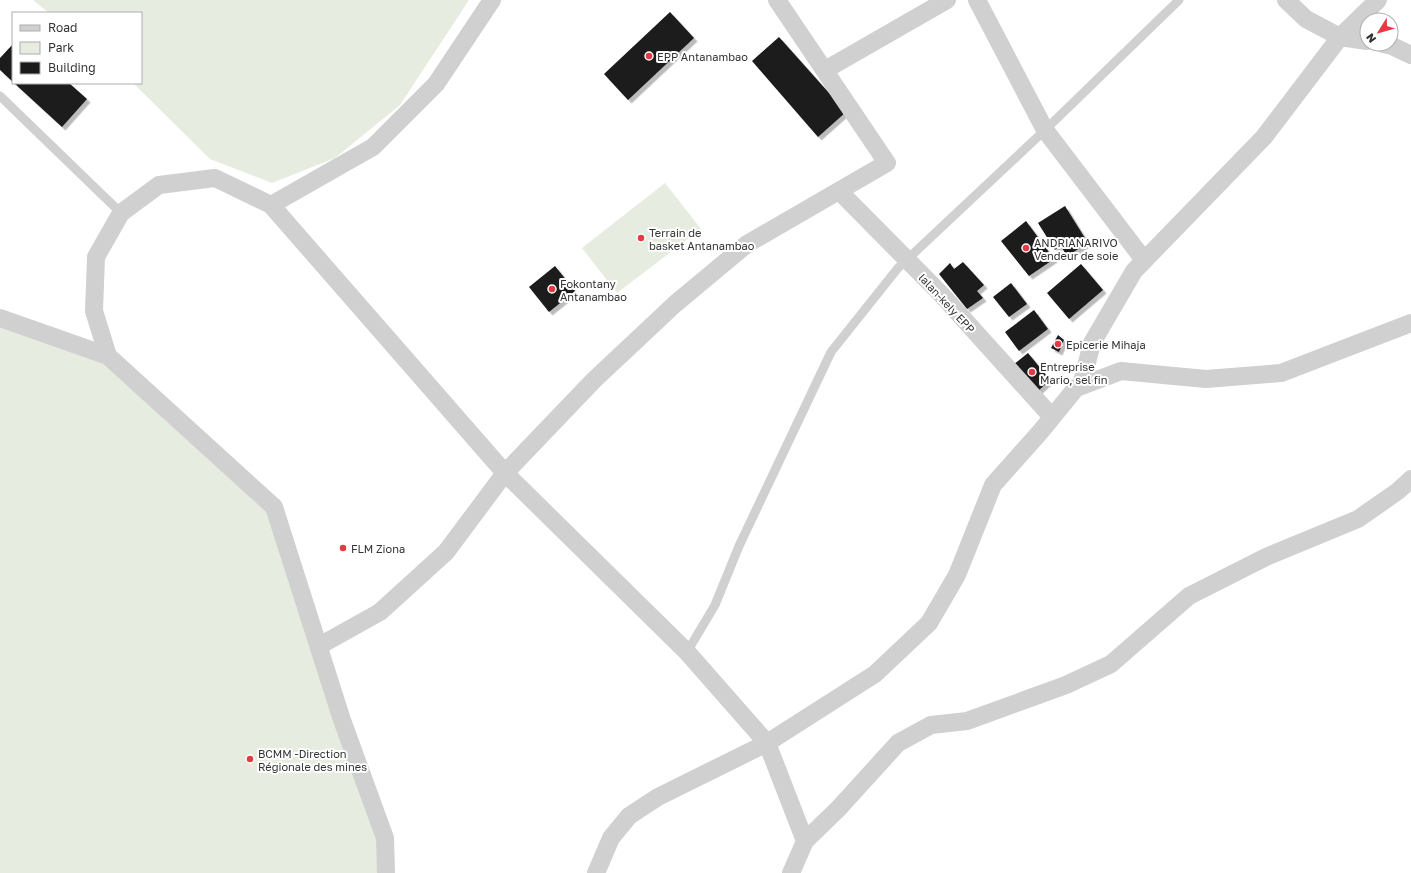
<svg xmlns="http://www.w3.org/2000/svg" width="1411" height="873" font-family="'Golos Text',sans-serif">
<style>
.green{fill:#e6ecdf}
.building{fill:#1a1a1a;filter:url(#shadow)}
.lines{fill:none;stroke-linecap:round;stroke-linejoin:round}
.service{stroke:#d0d0d0;stroke-width:9}
.minor{stroke:#d0d0d0;stroke-width:18}
.poi-dot{fill:#e63946;stroke:#fff;stroke-width:1.5}
.labels{text-anchor:middle;dominant-baseline:central;stroke-width:4;stroke-linejoin:round;paint-order:stroke}
.poi-label{font-size:11px;fill:#333;stroke:#fff;text-anchor:start}
.street-label{font-size:11px;fill:#333;stroke:#fff}
</style>
<defs>
<filter id="shadow"><feDropShadow dx="3.5" dy="3.5" stdDeviation="0" flood-color="#0004"/></filter>
</defs>
<rect width="100%" height="100%" fill="#fff"/>
<!-- green -->
<path class="green" d="M 33,0 L 469,0 L 400,105 L 335,158 L 272,183 L 210,159 L 133,83 L 141,83 L 141,13 L 49,13 Z
M 665,183 L 701,229 L 617,293 L 582,248 Z
M 0,318 L 108,356 L 274,507 L 342,720 L 386,873 L 0,873 Z"/>
<!-- building -->
<path class="building" d="M 670,12 L 694,38 L 628,100 L 604,74 Z
M 779,37 L 846,112 L 818,137 L 752,61 Z
M 13,44 L 13,82 L 0,70 L 0,58 Z
M 14,83 L 69,83 L 87,99 L 62,127 Z
M 1065,206 L 1088,243 L 1067,256 L 1060,245 L 1055,250 L 1038,223 Z
M 1026,221 L 1054,259 L 1029,276 L 1001,241 Z
M 963,262 L 984,285 L 977,291 L 983,298 L 967,309 L 939,274 L 950,263 L 954,269 Z
M 1081,264 L 1103,290 L 1069,319 L 1047,293 Z
M 555,266 L 575,291 L 549,312 L 529,287 Z
M 1011,283 L 1027,304 L 1009,317 L 993,297 Z
M 1034,310 L 1048,329 L 1019,351 L 1005,332 Z
M 1058,335 L 1064,340 L 1059,352 L 1051,348 Z
M 1028,353 L 1050,380 L 1037,392 L 1013,365 Z"/>
<g class="lines">
<!-- service -->
<path class="service" d="M 0,96 L 121,213
M 687,652 L 715,605 L 739,546 L 831,352 L 898,268 L 1045,130 L 1179,0"/>
<!-- minor -->
<path class="minor" d="M 977,0 L 1045,130 L 1144,260
M 1286,0 L 1306,19 L 1340,37 L 1367,41
M 1383,44 L 1392,46 L 1411,55
M 825,70 L 947,0
M 839,191 L 941,294 L 1052,417
M 271,205 L 505,473 L 687,652 L 767,743 L 805,841
M 0,318 L 108,356 L 274,507 L 342,720 L 385,838 L 386,873
M 108,356 L 94,311 L 96,257 L 121,213 L 159,185 L 215,178 L 271,205 L 373,147 L 436,84 L 492,0
M 1081,386 L 1092,343 L 1134,271 L 1264,137 L 1340,37 L 1378,0
M 319,646 L 380,612 L 446,552 L 505,473 L 594,380 L 675,304 L 747,244 L 887,163 L 777,0
M 596,873 L 611,838 L 629,816 L 658,797 L 767,743 L 875,674 L 929,623 L 957,575 L 993,485 L 1041,431 L 1076,388 L 1121,371 L 1206,379 L 1281,373 L 1411,323
M 791,873 L 805,841 L 839,808 L 898,743 L 931,725 L 967,721 L 1066,685 L 1111,664 L 1189,596 L 1266,557 L 1358,519 L 1398,491 L 1411,479"/>
</g>
<!-- markers -->
<g class="poi-dot">
<circle cx="649" cy="56" r="4"/>
<circle cx="641" cy="238" r="4"/>
<circle cx="1026" cy="248" r="4"/>
<circle cx="552" cy="289" r="4"/>
<circle cx="1058" cy="344" r="4"/>
<circle cx="1032" cy="372" r="4"/>
<circle cx="343" cy="548" r="4"/>
<circle cx="250" cy="759" r="4"/>
</g>
<g class="labels">
<!-- poi labels -->
<g class="poi-label">
<text x="657" y="56">EPP Antanambao</text>
<text x="649" y="232">Terrain de<tspan x="649" dy="13">basket Antanambao</tspan></text>
<text x="1034" y="242">ANDRIANARIVO<tspan x="1034" dy="13">Vendeur de soie</tspan></text>
<text x="560" y="283">Fokontany<tspan x="560" dy="13">Antanambao</tspan></text>
<text x="1066" y="344">Epicerie Mihaja</text>
<text x="1040" y="366">Entreprise<tspan x="1040" dy="13">Mario, sel fin</tspan></text>
<text x="351" y="548">FLM Ziona</text>
<text x="258" y="753">BCMM -Direction<tspan x="258" dy="13">Régionale des mines</tspan></text>
</g>
<!-- street labels -->
<g class="street-label">
<text transform="translate(947 303) rotate(47)">lalan-kely EPP</text>
</g>
</g>
<!-- legend -->
<rect x="12" y="12" width="130" height="72" fill="#ffffff" stroke="#adadad"/>
<rect x="20" y="25" width="20" height="6" fill="#d0d0d0" stroke="#adadad"/>
<text x="48" y="32" font-size="12" fill="#333333">Road</text>
<rect x="20" y="42" width="20" height="12" fill="#e6ecdf" stroke="#adadad"/>
<text x="48" y="52" font-size="12" fill="#333333">Park</text>
<rect x="20" y="62" width="20" height="12" fill="#1a1a1a" stroke="#adadad"/>
<text x="48" y="72" font-size="12" fill="#333333">Building</text>
<!-- north arrow -->
<g transform="translate(1379 32) rotate(233)"><circle r="19" fill="#ffffff" stroke="#adadad"/>
<path d="M0-3L7 15L0 10L-7 15Z" fill="#e63946"/>
<text y="-6" font-size="11" font-weight="bold" text-anchor="middle" fill="#333333">N</text>
</g>
</svg>
